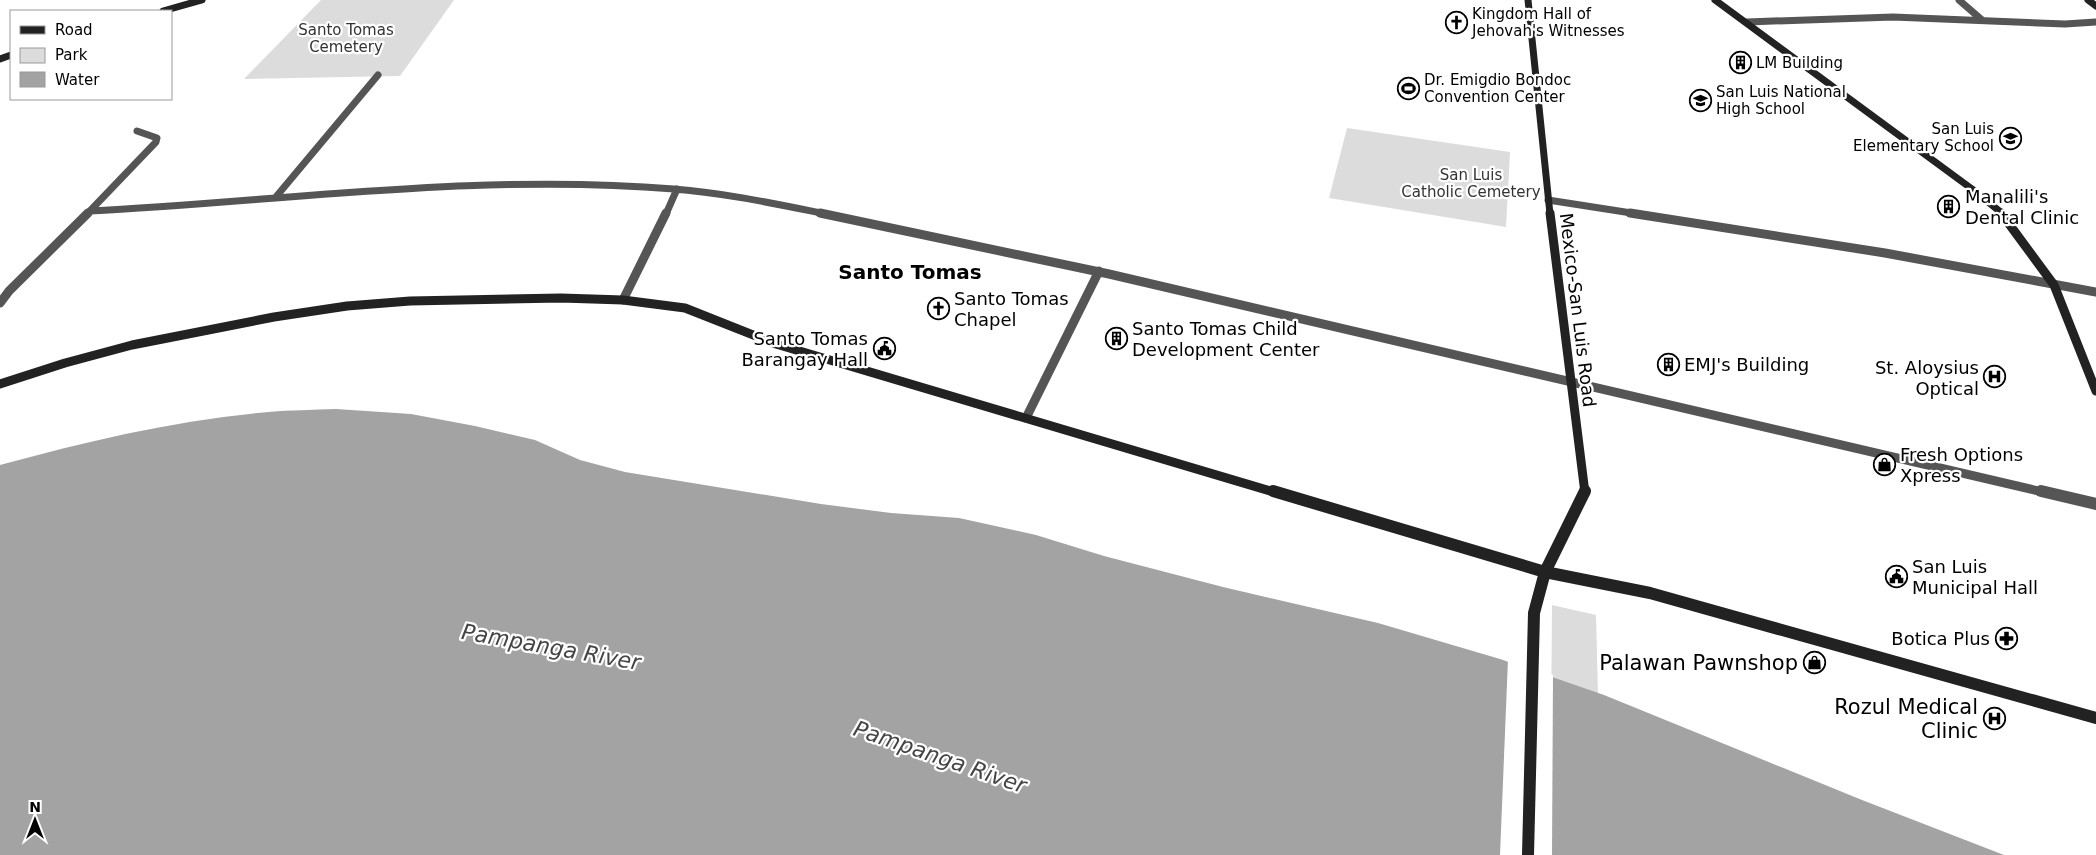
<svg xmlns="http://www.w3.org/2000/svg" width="2096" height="855" font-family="'DejaVu Sans',sans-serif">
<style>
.green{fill:#dcdcdc}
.water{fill:#a3a3a3}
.pier{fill:#fff}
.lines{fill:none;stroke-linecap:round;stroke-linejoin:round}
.street-far2{stroke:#555;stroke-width:7}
.street-far1{stroke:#555;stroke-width:9}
.street{stroke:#555;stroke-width:12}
.secondary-far2{stroke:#222;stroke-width:7}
.secondary-far1{stroke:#222;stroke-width:9}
.secondary{stroke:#222;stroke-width:12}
.labels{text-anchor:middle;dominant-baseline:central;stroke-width:4.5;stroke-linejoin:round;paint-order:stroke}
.far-poi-label{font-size:15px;fill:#000;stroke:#fff;text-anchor:start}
.far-park-label{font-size:15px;fill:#333;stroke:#fff}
.poi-label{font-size:18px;fill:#000;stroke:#fff;text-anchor:start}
.street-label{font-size:18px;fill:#000;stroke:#fff}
.quarter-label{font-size:20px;font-weight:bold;fill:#000;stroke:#fff}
.near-poi-label{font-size:21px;fill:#000;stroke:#fff;text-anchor:end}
.near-water-label{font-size:22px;font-style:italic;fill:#444;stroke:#fff}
</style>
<rect width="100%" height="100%" fill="#fff"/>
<!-- green -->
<path class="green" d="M 321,0 L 454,0 L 400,76 L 244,79 Z
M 1347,128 L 1510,152 L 1506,227 L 1329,198 Z
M 1552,605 L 1596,615 L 1602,855 L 1550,855 Z"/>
<!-- water -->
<path class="water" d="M 336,409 L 411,414 L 475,426 L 535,440 L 580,460 L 625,472 L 821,504 L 891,513 L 959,518 L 1036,535 L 1104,556 L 1223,587 L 1378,623 L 1500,659 L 1604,695 L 1862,800 L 2004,855 L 0,855 L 0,465 C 87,441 177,420 268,412 C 290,410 313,410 336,409 Z"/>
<!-- pier -->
<path class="pier" d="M 1508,659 L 1553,675 L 1552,855 L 1500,855 Z"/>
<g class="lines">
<!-- street-far2 -->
<path class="street-far2" d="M 1959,0 L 1982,20
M 1747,22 L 1893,17 L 2065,24 L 2096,22
M 275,198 L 378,75
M 1548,200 L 1638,214
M 90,211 C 284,201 479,173 674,189 C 725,193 776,204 826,214
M 87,214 L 156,142 L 157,138 L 137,131
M 666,214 L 677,189"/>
<!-- street-far1 -->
<path class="street-far1" d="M 820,213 L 1109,274 L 2047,493
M 1630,213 L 1885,253 L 2096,292
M 623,300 L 666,213
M 0,303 L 9,291 L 88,213
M 1026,418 L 1099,271"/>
<!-- street -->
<path class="street" d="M 2041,491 L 2096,504"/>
<!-- secondary-far2 -->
<path class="secondary-far2" d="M 1528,0 L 1550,214
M 1715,0 L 1972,189 L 2003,214
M 2088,0 L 2096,6
M 163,11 L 202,0
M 0,59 L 11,55"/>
<!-- secondary-far1 -->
<path class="secondary-far1" d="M 1550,213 L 1585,493
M 2001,213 L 2054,285 L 2096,391
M 0,384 L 65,363 L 132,345 L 274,317 L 347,306 L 410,301 L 561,298 L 623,300 L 685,308 L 776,344 L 1277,493"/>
<!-- secondary -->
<path class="secondary" d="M 1273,491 L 1545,572 L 1650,593 L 2096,718
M 1528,855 L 1534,613 L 1545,572 L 1585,491"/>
</g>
<!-- icons -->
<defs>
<symbol id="church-ring" viewBox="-11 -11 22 22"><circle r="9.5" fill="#fff" stroke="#000" stroke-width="1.5"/><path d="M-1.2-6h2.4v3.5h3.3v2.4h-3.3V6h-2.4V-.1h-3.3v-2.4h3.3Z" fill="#000"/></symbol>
<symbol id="building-ring" viewBox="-11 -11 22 22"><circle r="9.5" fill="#fff" stroke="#000" stroke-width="1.5"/><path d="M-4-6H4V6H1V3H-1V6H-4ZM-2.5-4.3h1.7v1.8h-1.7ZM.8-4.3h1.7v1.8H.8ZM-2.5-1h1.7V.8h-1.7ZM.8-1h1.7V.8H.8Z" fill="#000"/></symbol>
<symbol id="stadium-ring" viewBox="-11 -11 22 22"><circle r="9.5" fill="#fff" stroke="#000" stroke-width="1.5"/><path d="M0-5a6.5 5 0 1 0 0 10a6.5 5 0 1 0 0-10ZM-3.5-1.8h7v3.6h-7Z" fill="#000"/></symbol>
<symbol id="school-ring" viewBox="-11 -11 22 22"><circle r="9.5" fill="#fff" stroke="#000" stroke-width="1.5"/><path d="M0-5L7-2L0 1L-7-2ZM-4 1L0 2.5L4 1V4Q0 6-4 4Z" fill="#000"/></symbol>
<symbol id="civic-ring" viewBox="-11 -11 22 22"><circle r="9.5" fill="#fff" stroke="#000" stroke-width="1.5"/><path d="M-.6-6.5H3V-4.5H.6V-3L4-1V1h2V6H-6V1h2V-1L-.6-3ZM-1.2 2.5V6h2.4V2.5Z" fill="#000"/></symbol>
<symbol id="hospital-ring" viewBox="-11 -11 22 22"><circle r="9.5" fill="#fff" stroke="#000" stroke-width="1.5"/><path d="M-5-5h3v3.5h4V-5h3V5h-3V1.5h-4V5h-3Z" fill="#000"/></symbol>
<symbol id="shop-ring" viewBox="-11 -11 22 22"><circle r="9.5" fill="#fff" stroke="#000" stroke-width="1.5"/><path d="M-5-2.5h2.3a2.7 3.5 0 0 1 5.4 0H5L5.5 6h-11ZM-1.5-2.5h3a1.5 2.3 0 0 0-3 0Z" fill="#000"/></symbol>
<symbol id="pharmacy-ring" viewBox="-11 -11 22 22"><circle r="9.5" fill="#fff" stroke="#000" stroke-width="1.5"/><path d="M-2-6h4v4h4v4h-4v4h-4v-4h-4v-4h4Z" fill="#000"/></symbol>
</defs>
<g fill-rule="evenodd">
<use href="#church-ring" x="1444" y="10" width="25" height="25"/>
<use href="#building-ring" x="1728" y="50" width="25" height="25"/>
<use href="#stadium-ring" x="1396" y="76" width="25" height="25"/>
<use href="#school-ring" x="1688" y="88" width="25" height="25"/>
<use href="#school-ring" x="1998" y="126" width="25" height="25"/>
<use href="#building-ring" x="1936" y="194" width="25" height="25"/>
<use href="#church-ring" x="926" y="296" width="25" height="25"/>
<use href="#building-ring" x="1104" y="326" width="25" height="25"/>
<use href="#civic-ring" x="872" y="336" width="25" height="25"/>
<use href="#building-ring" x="1656" y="352" width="25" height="25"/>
<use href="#hospital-ring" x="1982" y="364" width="25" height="25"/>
<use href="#shop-ring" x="1872" y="452" width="25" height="25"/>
<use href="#civic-ring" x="1884" y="564" width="25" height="25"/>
<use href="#pharmacy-ring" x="1994" y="626" width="25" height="25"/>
<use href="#shop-ring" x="1802" y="650" width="25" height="25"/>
<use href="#hospital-ring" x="1982" y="706" width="25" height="25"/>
</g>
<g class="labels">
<!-- far-poi labels -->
<g class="far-poi-label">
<text x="1472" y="14">Kingdom Hall of<tspan x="1472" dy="17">Jehovah's Witnesses</tspan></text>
<text x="1756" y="63">LM Building</text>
<text x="1424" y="80">Dr. Emigdio Bondoc<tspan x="1424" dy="17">Convention Center</tspan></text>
<text x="1716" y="92">San Luis National<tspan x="1716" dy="17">High School</tspan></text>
<text x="1994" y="129" text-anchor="end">San Luis<tspan x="1994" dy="17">Elementary School</tspan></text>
</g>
<!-- far-park labels -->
<g class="far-park-label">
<text x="346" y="30">Santo Tomas<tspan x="346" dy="17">Cemetery</tspan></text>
<text x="1471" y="175">San Luis<tspan x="1471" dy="17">Catholic Cemetery</tspan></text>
</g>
<!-- poi labels -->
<g class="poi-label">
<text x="1965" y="196">Manalili's<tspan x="1965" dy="21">Dental Clinic</tspan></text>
<text x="954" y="298">Santo Tomas<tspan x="954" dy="21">Chapel</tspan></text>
<text x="1132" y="328">Santo Tomas Child<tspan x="1132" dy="21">Development Center</tspan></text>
<text x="868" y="338" text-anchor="end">Santo Tomas<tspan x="868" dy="21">Barangay Hall</tspan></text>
<text x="1684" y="364">EMJ's Building</text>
<text x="1979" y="367" text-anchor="end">St. Aloysius<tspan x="1979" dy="21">Optical</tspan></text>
<text x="1900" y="454">Fresh Options<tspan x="1900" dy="21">Xpress</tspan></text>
<text x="1912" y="566">San Luis<tspan x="1912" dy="21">Municipal Hall</tspan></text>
<text x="1990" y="638" text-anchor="end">Botica Plus</text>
</g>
<!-- street labels -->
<g class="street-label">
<text transform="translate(1578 310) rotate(83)">Mexico-San Luis Road</text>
</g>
<!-- quarter labels -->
<g class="quarter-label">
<text x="910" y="272">Santo Tomas</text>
</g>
<!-- near-poi labels -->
<g class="near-poi-label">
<text x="1798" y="663">Palawan Pawnshop</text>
<text x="1978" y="707">Rozul Medical<tspan x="1978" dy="24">Clinic</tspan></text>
</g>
<!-- near-water labels -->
<g class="near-water-label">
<text transform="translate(551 647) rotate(10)">Pampanga River</text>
<text transform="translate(940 757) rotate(19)">Pampanga River</text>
</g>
</g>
<!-- legend -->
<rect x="10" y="10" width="162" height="90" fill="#ffffff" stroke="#999999"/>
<rect x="20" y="26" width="25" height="8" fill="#222222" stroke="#999999"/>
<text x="55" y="35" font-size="15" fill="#000000">Road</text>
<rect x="20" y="48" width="25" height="15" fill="#dcdcdc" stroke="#999999"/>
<text x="55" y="60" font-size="15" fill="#000000">Park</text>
<rect x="20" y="72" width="25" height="15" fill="#a3a3a3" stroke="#999999"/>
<text x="55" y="85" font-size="15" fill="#000000">Water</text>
<!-- north arrow -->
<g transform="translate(35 820)" stroke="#ffffff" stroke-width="4" paint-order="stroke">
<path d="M0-4L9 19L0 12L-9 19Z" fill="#000000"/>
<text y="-8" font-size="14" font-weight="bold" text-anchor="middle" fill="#000000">N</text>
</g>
</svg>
